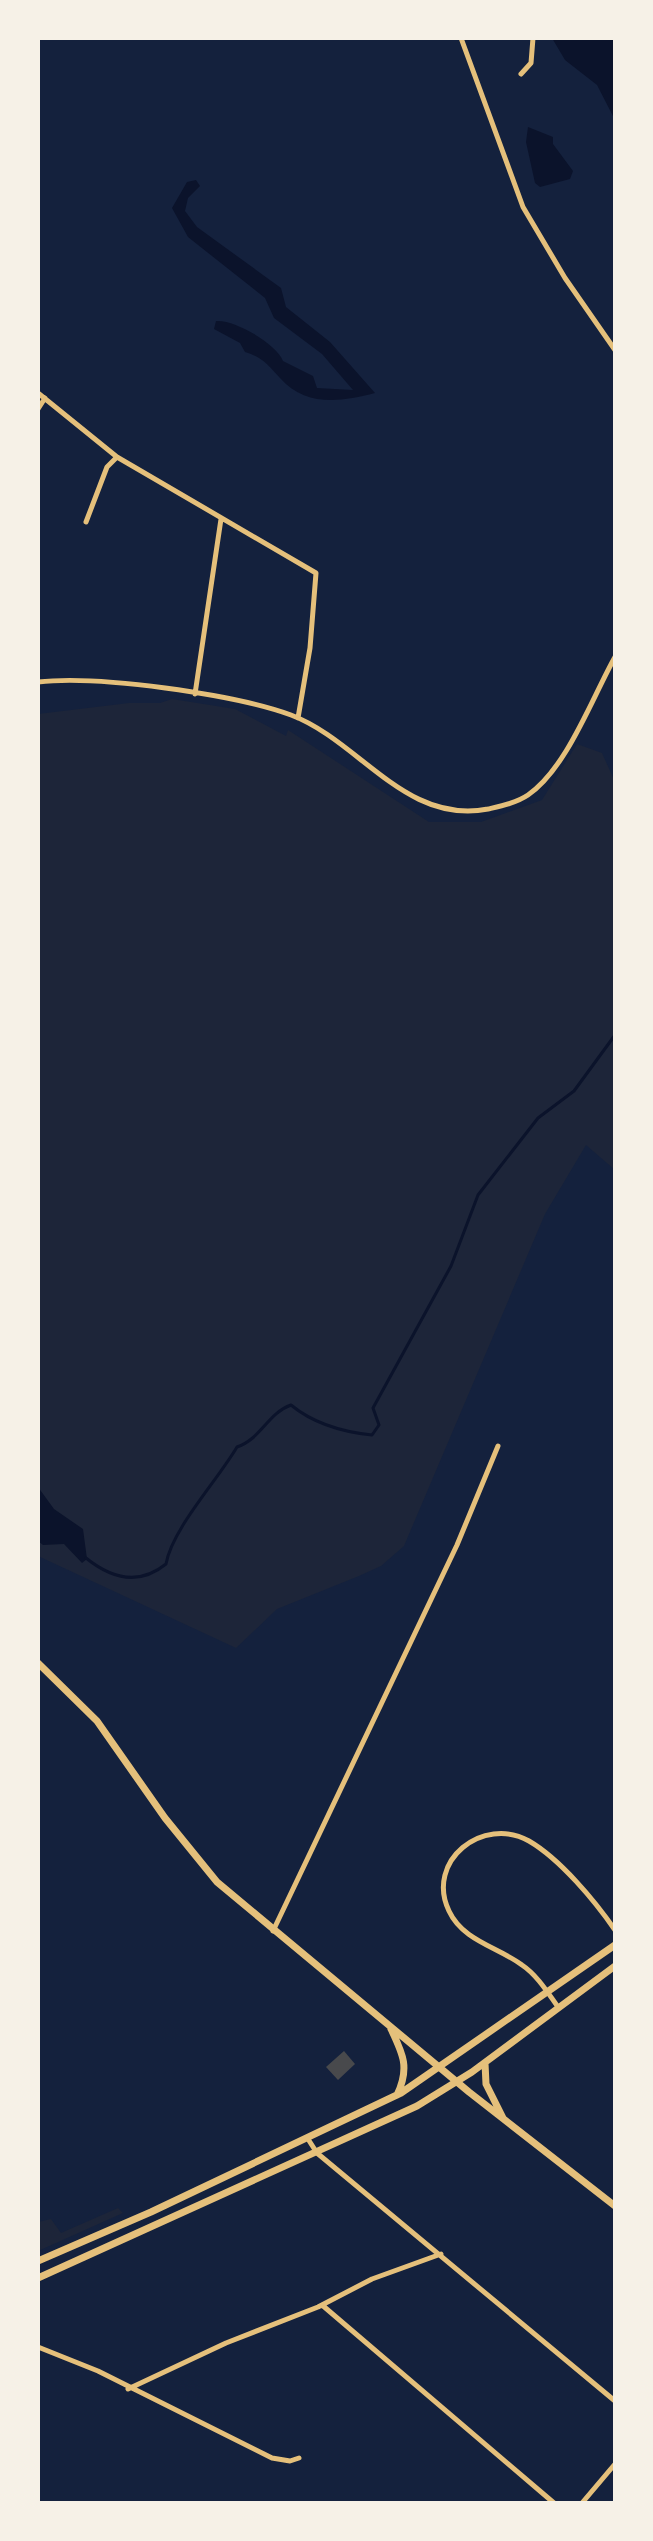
<svg xmlns="http://www.w3.org/2000/svg" width="653" height="2541" font-family="'Titillium Web',sans-serif">
<style>
.green{fill:#1d2539}
.water{fill:#0b132b}
.lines{fill:none;stroke-linecap:round;stroke-linejoin:round}
.stream{stroke:#0b132b;stroke-width:3}
.building{fill:#48494c}
.minor{stroke:#e5c07b;stroke-width:5}
.secondary{stroke:#e5c07b;stroke-width:7}
</style>
<rect width="100%" height="100%" fill="#14213d"/>
<!-- green -->
<path class="green" d="M 172,699 L 235,709 L 286,736 L 288,730 L 429,822 L 481,822 L 542,800 L 577,744 L 602,753 L 615,782 L 615,1170 L 586,1145 L 545,1214 L 404,1546 L 381,1566 L 359,1576 L 277,1609 L 236,1648 L 38,1556 L 38,714 L 129,703 L 160,703 Z
M 118,2208 L 123,2213 L 38,2251 L 38,2222 L 51,2219 L 61,2233 Z"/>
<!-- water -->
<path class="water" d="M 552,38 L 615,38 L 615,120 L 597,85 L 565,60 Z
M 528,127 L 553,137 L 553,144 L 573,171 L 570,179 L 540,187 L 535,183 L 526,142 Z
M 196,180 L 200,186 L 188,198 L 185,211 L 197,227 L 281,288 L 286,307 L 330,342 L 375,393 C 340,402 306,407 280,378 C 268,365 262,357 245,352 L 240,343 L 214,329 L 216,321 C 234,319 277,344 283,361 L 313,376 L 317,388 L 353,390 L 322,354 L 274,318 L 265,298 L 188,237 L 172,208 L 187,182 Z
M 38,1487 L 54,1509 L 83,1529 L 87,1559 L 82,1563 L 64,1544 L 43,1545 L 38,1541 Z"/>
<g class="lines">
<!-- stream -->
<path class="stream" d="M 86,1558 C 112,1579 139,1586 166,1564 C 172,1529 217,1481 237,1447 C 261,1439 268,1413 291,1405 C 314,1424 343,1432 372,1435 L 379,1425 L 373,1408 L 451,1266 L 478,1195 L 538,1118 L 574,1091 L 615,1035"/>
</g>
<!-- building -->
<path class="building" d="M 344,2051 L 355,2064 L 338,2080 L 326,2067 Z"/>
<g class="lines">
<!-- minor -->
<path class="minor" d="M 461,38 L 523,207 L 565,278 L 615,350
M 521,74 L 531,63 L 533,38
M 38,393 L 117,457 L 316,573 L 310,648 L 298,718
M 38,409 L 45,398
M 86,522 L 107,467 L 117,457
M 38,682 C 98,675 233,694 291,715 C 360,741 405,825 488,809 C 501,806 516,803 528,795 C 567,768 592,698 615,657
M 195,694 L 221,519
M 273,1931 L 457,1545 L 498,1446
M 558,2007 C 548,1993 537,1975 522,1965 C 498,1947 463,1941 449,1911 C 425,1861 483,1815 529,1841 C 560,1859 595,1901 615,1930
M 308,2139 L 317,2153 L 615,2401
M 322,2305 L 554,2503
M 38,2347 L 98,2371 L 272,2458 L 290,2461 L 299,2458
M 128,2389 L 226,2343 L 318,2307 L 372,2279 L 441,2254
M 582,2503 L 615,2464"/>
<!-- secondary -->
<path class="secondary" d="M 38,1663 L 97,1721 L 165,1818 L 217,1882 L 469,2092 L 615,2206
M 391,2029 C 403,2054 410,2068 397,2095
M 485,2063 L 486,2084 L 503,2118
M 38,2261 L 151,2212 L 401,2093 L 615,1945
M 38,2278 L 417,2106 L 472,2072 L 615,1966"/>
</g>
<!-- border -->
<rect width="653" height="2541" fill="none" stroke="#f6f1e7" stroke-width="80"/>
</svg>
